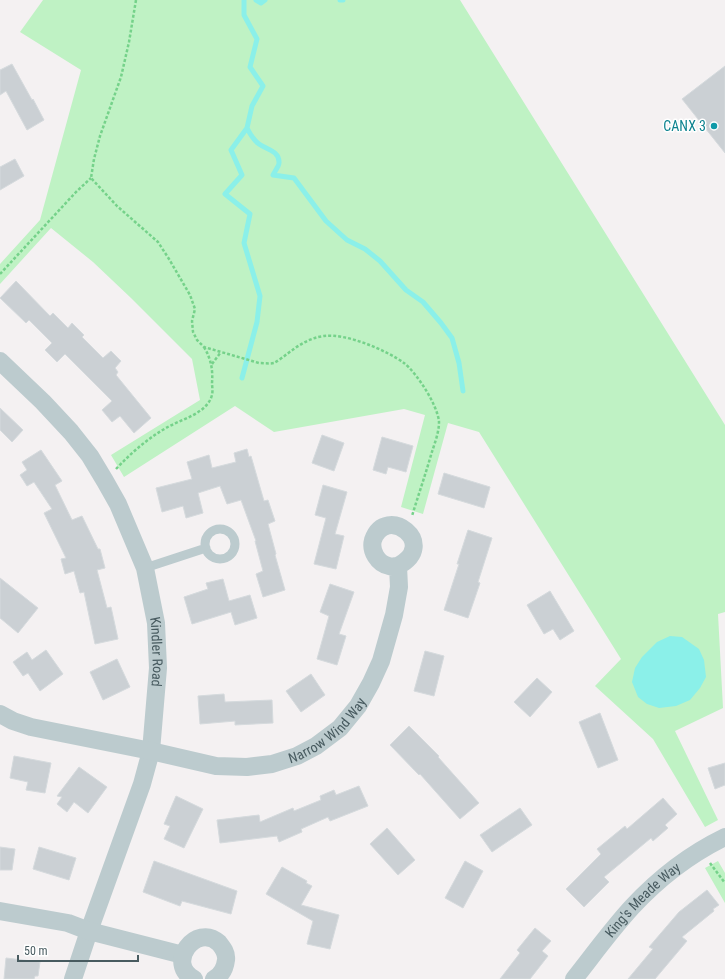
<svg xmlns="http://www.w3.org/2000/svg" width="725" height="979" font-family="'Roboto Condensed',sans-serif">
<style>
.green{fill:#bff2c4}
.water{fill:#8bf0e9}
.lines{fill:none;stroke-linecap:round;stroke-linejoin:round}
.stream{stroke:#8bf0e9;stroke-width:5}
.building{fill:#cbd0d4;stroke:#d5dadd}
.path{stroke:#75d28a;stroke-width:2.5;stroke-dasharray:3 2;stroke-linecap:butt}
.service{stroke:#bccbce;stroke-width:9}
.minor{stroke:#bccbce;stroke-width:18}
.culture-dot{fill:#0f9aa8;stroke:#fff;stroke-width:1.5}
.labels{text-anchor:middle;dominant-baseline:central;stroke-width:3;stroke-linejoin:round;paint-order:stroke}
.culture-label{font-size:14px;fill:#0d838f;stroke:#fff;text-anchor:end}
.street-label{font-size:14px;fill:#485b60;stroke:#fff}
</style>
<rect width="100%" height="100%" fill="#f4f1f2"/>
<!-- green -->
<path class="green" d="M 43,0 L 460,0 L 725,425 L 725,612 L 718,614 L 723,708 L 675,731 L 718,820 L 705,827 L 653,739 L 595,686 L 621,659 L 479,432 L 448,423 L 423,514 L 401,507 L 425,415 L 404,409 L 274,432 L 235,406 L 124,477 L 111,455 L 200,400 L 192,359 L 131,298 L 93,262 L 51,228 L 0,284 L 0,264 L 40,220 L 81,70 L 20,32 Z
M 718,861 L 725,873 L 725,903 L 705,868 Z"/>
<!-- water -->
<path class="water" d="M 670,636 L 682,637 L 699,649 L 704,660 L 706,677 L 700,688 L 690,700 L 676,706 L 659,708 L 647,704 L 638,697 L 632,682 L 635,668 L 642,657 L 657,642 Z"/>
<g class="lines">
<!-- stream -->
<path class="stream" d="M 256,0 L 261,3 L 265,0
M 340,0 L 343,0
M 247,128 C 250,134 253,140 259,144 C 266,149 280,151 279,163 C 279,166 275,171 273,175 L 294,178 L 326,221 L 347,240 L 365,249 L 380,261 L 406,290 L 423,302 L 441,323 L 452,338 L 459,363 L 463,391
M 242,378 L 257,322 L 260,296 L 244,243 L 250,214 L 225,194 L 242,175 L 231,150 L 247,128 L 252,106 L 263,86 L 250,67 L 257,39 L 244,15 L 244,0"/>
</g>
<!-- building -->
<path class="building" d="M 12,64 L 32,100 L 33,99 L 44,120 L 27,130 L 6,91 L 0,95 L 0,70 Z
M 725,66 L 725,153 L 682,99 Z
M 15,159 L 24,176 L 0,190 L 0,167 Z
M 16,281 L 50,316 L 53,313 L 68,328 L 72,323 L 84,335 L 82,337 L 103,358 L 111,351 L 121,361 L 115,368 L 118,372 L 116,375 L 151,418 L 134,433 L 120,416 L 112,422 L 102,410 L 112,401 L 65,354 L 57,362 L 45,350 L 52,343 L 29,320 L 26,323 L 0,298 Z
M 0,408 L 23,430 L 12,442 L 0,430 Z
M 322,435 L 344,443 L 334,471 L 312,463 Z
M 382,437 L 413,446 L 406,472 L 388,467 L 386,474 L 373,470 Z
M 247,449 L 249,457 L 251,456 L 264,501 L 268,500 L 275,521 L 268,524 L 276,554 L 275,555 L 285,590 L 263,597 L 256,574 L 263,571 L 255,541 L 256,541 L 241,500 L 227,504 L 220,486 L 198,493 L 203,513 L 186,518 L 183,506 L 162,512 L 156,488 L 192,479 L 187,462 L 209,455 L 212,468 L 236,462 L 234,453 Z
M 41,450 L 62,481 L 55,485 L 72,520 L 82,516 L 98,549 L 100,549 L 105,568 L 97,570 L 107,608 L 111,607 L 118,639 L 95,644 L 84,592 L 80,593 L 74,571 L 65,574 L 61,559 L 66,558 L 44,513 L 52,509 L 34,482 L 27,486 L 20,475 L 27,470 L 22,462 Z
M 444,473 L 490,487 L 484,508 L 438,494 Z
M 323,485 L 347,492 L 335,534 L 344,536 L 336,569 L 314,564 L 326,518 L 315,515 Z
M 468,530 L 492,538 L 478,582 L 480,583 L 468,618 L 444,610 L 459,564 L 457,564 Z
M 0,578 L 38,608 L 18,633 L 0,618 Z
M 223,579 L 229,601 L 250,595 L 257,618 L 235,625 L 231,612 L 192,624 L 184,597 L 208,589 L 206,583 Z
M 330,584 L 354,592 L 339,634 L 346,636 L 337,665 L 317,659 L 329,616 L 320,612 Z
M 550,591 L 574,631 L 560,640 L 553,629 L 544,634 L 527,605 Z
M 46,650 L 63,674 L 40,691 L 28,673 L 23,676 L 13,662 L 27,652 L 32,660 Z
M 425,651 L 444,656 L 434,696 L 414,691 Z
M 117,659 L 130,687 L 103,700 L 90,672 Z
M 311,674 L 325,695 L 301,712 L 286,691 Z
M 537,678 L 552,692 L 530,717 L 514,702 Z
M 224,694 L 225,702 L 272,700 L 273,723 L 235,725 L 235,721 L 200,724 L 198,696 Z
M 600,713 L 618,760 L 598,768 L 579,722 Z
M 409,726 L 439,756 L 438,757 L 479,803 L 460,819 L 420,774 L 419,775 L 390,745 Z
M 14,756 L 51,763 L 45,793 L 26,790 L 28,782 L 10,778 Z
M 725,763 L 725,785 L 715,789 L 708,768 Z
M 79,767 L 107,787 L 88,813 L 74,802 L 67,812 L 57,804 L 62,797 L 57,796 Z
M 359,786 L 368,806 L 330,821 L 328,817 L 301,829 L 302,832 L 279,842 L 277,836 L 220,843 L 217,820 L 259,815 L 260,822 L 293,808 L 294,811 L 321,800 L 320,796 L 334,790 L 336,795 Z
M 176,796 L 203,809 L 184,848 L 164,839 L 170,826 L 164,824 Z
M 663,798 L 677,814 L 665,825 L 668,828 L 653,841 L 651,838 L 604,877 L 609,882 L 584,907 L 566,889 L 601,854 L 597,849 L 625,826 L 627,829 Z
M 520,808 L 532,825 L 492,852 L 480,835 Z
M 387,828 L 415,860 L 398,875 L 370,844 Z
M 0,847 L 15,849 L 12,870 L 0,870 Z
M 39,847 L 76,858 L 69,880 L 33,869 Z
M 154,861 L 237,891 L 231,914 L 182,901 L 180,906 L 143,892 Z
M 465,861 L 483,871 L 463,908 L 445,898 Z
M 282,867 L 307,881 L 306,883 L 312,886 L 301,905 L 339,915 L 330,949 L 307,944 L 313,921 L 266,894 Z
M 707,890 L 719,905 L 713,909 L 714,911 L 682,937 L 687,941 L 655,979 L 628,979 L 653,949 L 649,947 L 679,912 Z
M 535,928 L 551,941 L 542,951 L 548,956 L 530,979 L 500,979 L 520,953 L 517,950 Z
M 6,958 L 40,962 L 38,976 L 35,976 L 34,979 L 4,979 Z"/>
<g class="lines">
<!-- path -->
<path class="path" d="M 136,0 L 129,42 L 121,77 L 100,136 L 94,159 L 91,178 L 117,206 L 158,242 L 169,259 L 190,295 L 195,309 L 192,321 L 193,332 L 197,340 L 204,347 L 259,363 C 264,363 269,364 274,363 C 278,361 283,357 287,354 C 299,345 309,338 324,336 C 346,333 386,350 404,363 C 417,373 438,406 439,422 C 439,433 434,445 431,455 C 425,476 418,496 412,516
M 0,274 L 76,192 L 91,178
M 212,364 L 221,352
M 116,469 C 131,453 147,439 166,428 C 181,419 207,414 212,395 C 213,391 212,386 212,383 C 213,369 211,359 204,347
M 710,863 L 725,883"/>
<!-- service -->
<path class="service" d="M205 544a15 15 0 1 1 30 0a15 15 0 1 1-30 0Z
M 145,568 L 206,548"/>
<!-- minor -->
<g class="minor">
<path id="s1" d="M 0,361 L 43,402 L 71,432 L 90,456 L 105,481 L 118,504 L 145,568 L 156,623 L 158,668 L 151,751 L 142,784 L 89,931 L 73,979"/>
<path id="s2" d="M 0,714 L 13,721 L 31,727 L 151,751 L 216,766 L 247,767 L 272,764 L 297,756 L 316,746 L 340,728 L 358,706 L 371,683 L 381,661 L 394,615 L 399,587 L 398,566 C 440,544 386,503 373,540 C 370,551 378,564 389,566 C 392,567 395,566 398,566"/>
<path d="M 0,911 L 68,923 L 89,931 L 183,955"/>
<path d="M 194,979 C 165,964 196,922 219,943 C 223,948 227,953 226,960 C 225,968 222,975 214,979"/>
<path id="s3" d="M 574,979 C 593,955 611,930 632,907 C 658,879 690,854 725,837"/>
</g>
</g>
<!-- markers -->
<circle class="culture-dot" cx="714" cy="126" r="4"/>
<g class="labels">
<!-- culture labels -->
<g class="culture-label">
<text x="706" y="126">CANX 3</text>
</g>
<!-- street labels -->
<g class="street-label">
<text stroke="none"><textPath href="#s1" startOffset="341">Kindler Road</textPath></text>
<text stroke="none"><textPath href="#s2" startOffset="345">Narrow Wind Way</textPath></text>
<text stroke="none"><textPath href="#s3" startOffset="105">King's Meade Way</textPath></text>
</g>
</g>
<!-- scale -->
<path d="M18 955v6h120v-6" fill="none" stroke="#485b60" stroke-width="2"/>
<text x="24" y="955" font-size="12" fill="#485b60" stroke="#ffffff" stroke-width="3" paint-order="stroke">50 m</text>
</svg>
